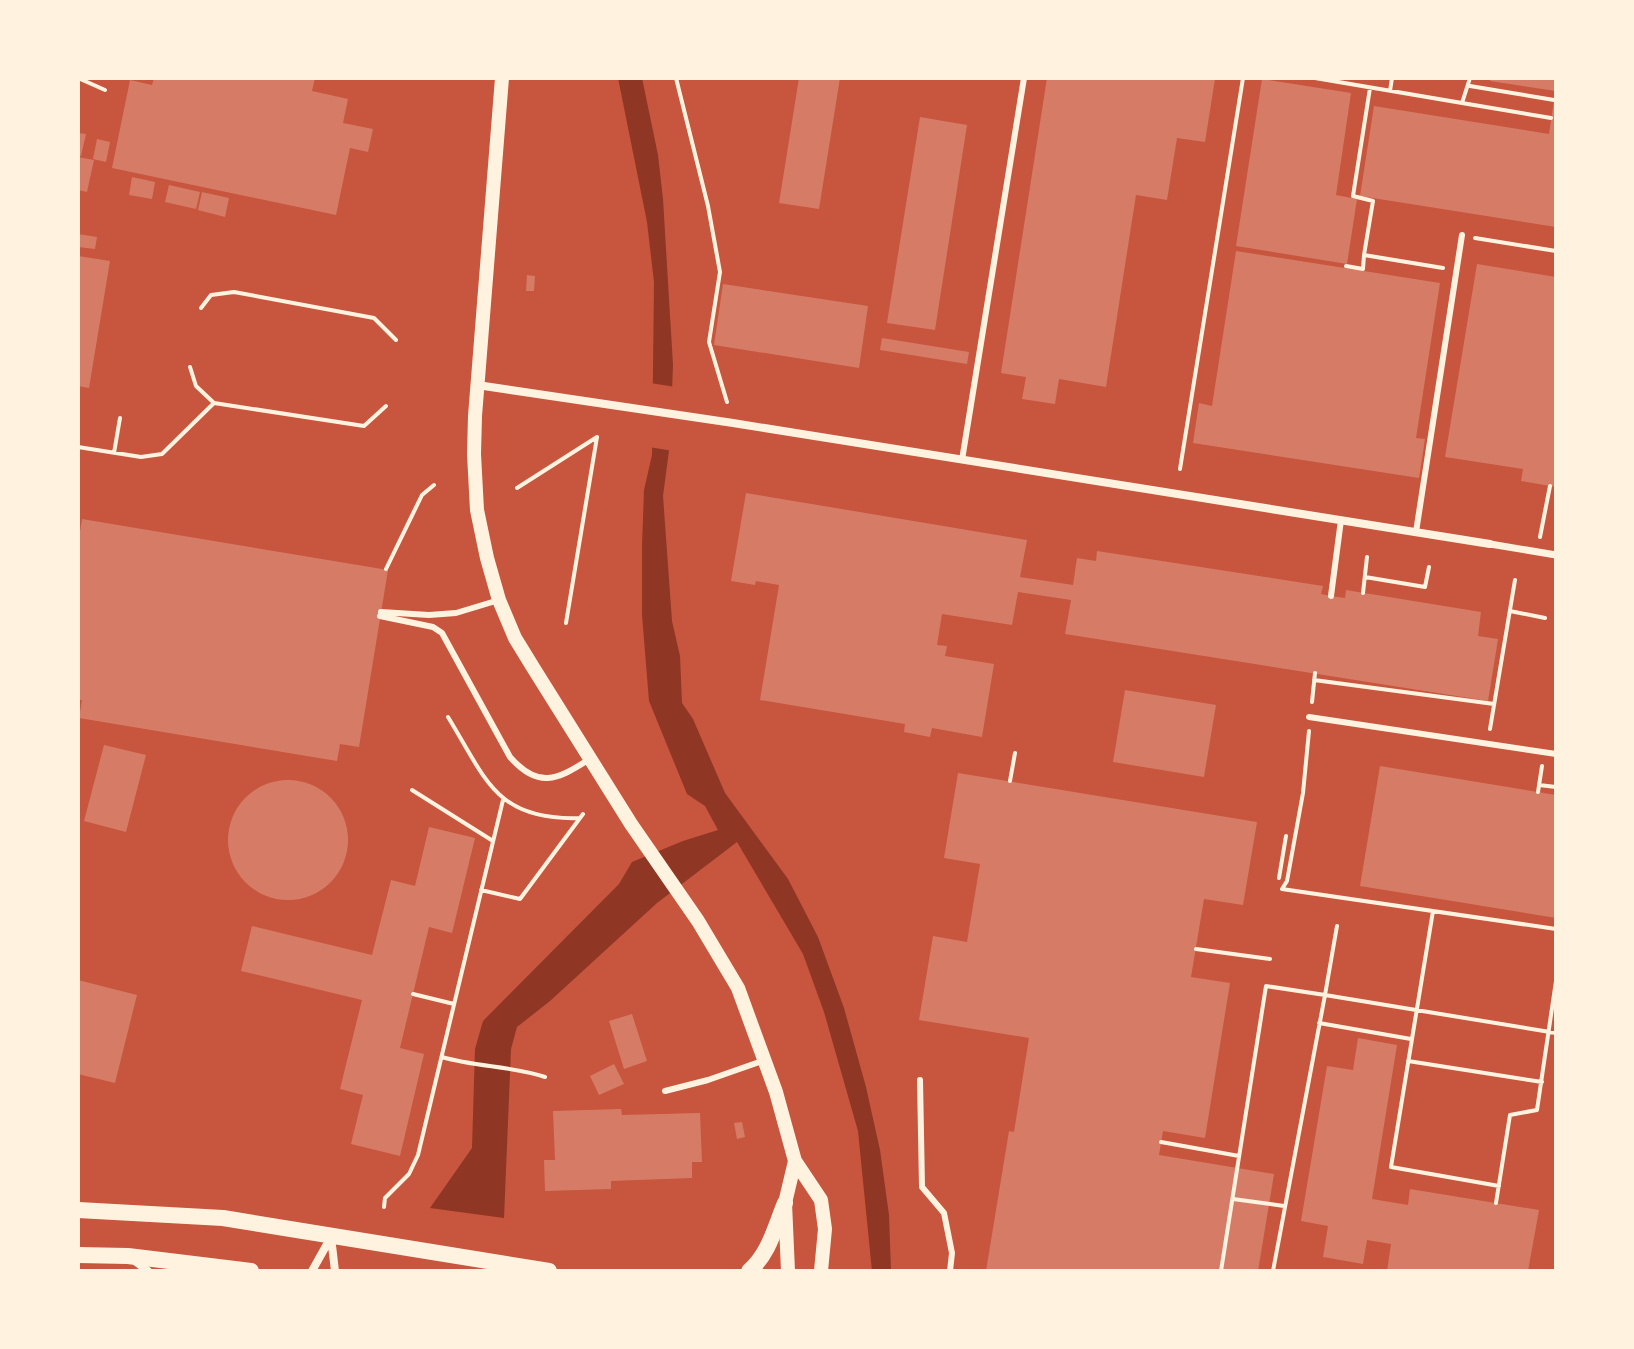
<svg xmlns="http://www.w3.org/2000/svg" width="1634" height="1349" font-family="Overpass,sans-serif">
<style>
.water{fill:#8f3625}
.pier{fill:#c8553d}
.building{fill:#d67c66}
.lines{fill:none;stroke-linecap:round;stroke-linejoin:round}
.path{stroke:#fff3e0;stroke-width:4}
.service{stroke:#fff3e0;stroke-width:6}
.pedestrian{stroke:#fff3e0;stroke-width:7}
.minor{stroke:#fff3e0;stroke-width:8}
.tertiary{stroke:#fff3e0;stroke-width:14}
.secondary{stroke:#fff3e0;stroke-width:16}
</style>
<rect width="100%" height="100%" fill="#c8553d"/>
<!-- water -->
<path class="water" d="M 618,78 L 642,78 L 658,155 L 663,199 L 673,365 L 670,443 L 663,496 L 672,621 L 680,656 L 682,703 L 693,719 L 725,793 L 788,879 L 818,937 L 844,1008 L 866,1087 L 880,1150 L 889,1215 L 891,1271 L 872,1271 L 858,1131 L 824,1012 L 803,954 L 737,842 L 657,903 L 550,1001 L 517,1027 L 511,1049 L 504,1218 L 430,1208 L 472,1148 L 475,1049 L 483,1021 L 619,884 L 632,862 L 683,841 L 718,830 L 705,806 L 687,794 L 649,701 L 642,615 L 642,547 L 644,490 L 652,455 L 654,282 L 647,222 Z"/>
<!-- pier -->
<path class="pier" d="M 650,383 L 676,387 L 673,451 L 649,447 Z"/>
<!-- building -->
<path class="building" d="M 154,78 L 201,80 L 202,78 L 315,78 L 312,91 L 348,99 L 343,123 L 373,129 L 368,152 L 350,148 L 336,215 L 112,168 L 130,80 L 152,85 Z
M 799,78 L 840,78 L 819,209 L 779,203 Z
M 1047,78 L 1215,79 L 1205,142 L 1177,138 L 1167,200 L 1136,195 L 1106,387 L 1059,379 L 1055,404 L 1022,399 L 1026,377 L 1001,373 Z
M 1491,78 L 1556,78 L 1556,91 L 1490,81 Z
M 1262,79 L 1351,93 L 1336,195 L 1357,199 L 1347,264 L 1236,246 Z
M 1554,100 L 1556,227 L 1360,196 L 1374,106 L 1549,134 Z
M 920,117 L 967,125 L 935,330 L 887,323 Z
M 78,133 L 86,134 L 81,156 L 78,155 Z
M 97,139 L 110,142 L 106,162 L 93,159 Z
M 78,157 L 94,160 L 87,192 L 78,190 Z
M 132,177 L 155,182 L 152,199 L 129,195 Z
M 169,185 L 200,192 L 196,209 L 165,202 Z
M 202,192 L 229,198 L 225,217 L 198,210 Z
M 78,234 L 97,237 L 95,249 L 78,247 Z
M 1236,251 L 1440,283 L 1416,438 L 1425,439 L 1419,478 L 1193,443 L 1199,403 L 1212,406 Z
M 78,256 L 110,261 L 89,388 L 78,386 Z
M 1477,264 L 1556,277 L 1556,487 L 1521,481 L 1523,469 L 1445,457 Z
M 527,275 L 535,276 L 534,291 L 526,291 Z
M 723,284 L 868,306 L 859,368 L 714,345 Z
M 882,338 L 969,352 L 967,364 L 880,350 Z
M 746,493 L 1027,540 L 1020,577 L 1073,585 L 1077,558 L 1096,561 L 1097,551 L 1323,586 L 1321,594 L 1331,596 L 1345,598 L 1346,590 L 1481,612 L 1478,636 L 1498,639 L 1488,701 L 1065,634 L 1071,600 L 1018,592 L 1012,625 L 942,614 L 937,645 L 947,646 L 945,656 L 994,664 L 982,737 L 932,728 L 930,737 L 904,732 L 905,724 L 760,700 L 779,585 L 756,581 L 755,585 L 731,581 Z
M 82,519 L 388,570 L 359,747 L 340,744 L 337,761 L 79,718 L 82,700 L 78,700 L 78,544 Z
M 1125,690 L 1216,705 L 1204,777 L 1113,762 Z
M 104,745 L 146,755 L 126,832 L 84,821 Z
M 1380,766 L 1556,795 L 1556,918 L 1360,886 Z
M 958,773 L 1257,822 L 1243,905 L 1204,899 L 1191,977 L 1230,983 L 1205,1138 L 1163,1131 L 1159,1155 L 1274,1174 L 1258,1271 L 986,1271 L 1009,1131 L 1014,1132 L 1029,1038 L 919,1020 L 933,936 L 967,942 L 980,864 L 944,858 Z
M228 840a60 60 0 1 1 120 0a60 60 0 1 1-120 0Z
M 429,827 L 475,838 L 452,933 L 429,927 L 400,1048 L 424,1054 L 400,1156 L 351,1144 L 363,1095 L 340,1089 L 362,1000 L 241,971 L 252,926 L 372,955 L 391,880 L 415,886 Z
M 78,980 L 137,995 L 115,1083 L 78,1074 Z
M 632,1014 L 647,1061 L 624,1069 L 609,1021 Z
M 1358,1038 L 1397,1045 L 1372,1199 L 1408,1205 L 1410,1189 L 1539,1210 L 1528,1271 L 1387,1271 L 1391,1244 L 1367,1240 L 1363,1264 L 1323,1257 L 1328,1226 L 1301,1221 L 1327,1066 L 1353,1070 Z
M 614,1064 L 624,1084 L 599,1095 L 590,1076 Z
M 621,1109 L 622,1115 L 700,1113 L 702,1162 L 692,1162 L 692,1178 L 611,1181 L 611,1189 L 545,1191 L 544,1160 L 555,1160 L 553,1111 Z
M 742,1122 L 745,1137 L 737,1139 L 734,1123 Z"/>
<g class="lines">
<!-- path -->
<path class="path" d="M 78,78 L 105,90
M 676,78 L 708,206 L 720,272 L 709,342 L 727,402
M 1315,78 L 1462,103 L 1470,78
M 1470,86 L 1554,100
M 1370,88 L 1353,196 L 1373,201 L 1364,255 L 1443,268
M 1390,91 L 1392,78
M 1462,103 L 1551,118
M 1475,238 L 1556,251
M 1346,266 L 1363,269 L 1364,255
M 201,308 L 211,295 L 234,292 L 374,318 L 396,340
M 190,367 L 196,386 L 214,403 L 364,426 L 386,406
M 78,447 L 141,457 L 162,454 L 214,403
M 114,453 L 120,418
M 1180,469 L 1243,78
M 517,488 L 597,437
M 1540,537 L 1550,486
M 386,569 L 422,495 L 434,485
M 1365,577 L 1425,587 L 1429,567
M 1363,593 L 1367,557
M 1510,611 L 1545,618
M 566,623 L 597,437
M 1314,680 L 1494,704
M 1312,702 L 1315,673
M 448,717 C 486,779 496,821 580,818
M 1490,729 L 1515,580
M 1309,731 L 1303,793 L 1287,881 L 1282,889 L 1556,929
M 1010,781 L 1015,753
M 1539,785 L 1556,787
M 412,790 L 493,841
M 1538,792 L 1542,766
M 1279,878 L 1286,836
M 481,890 L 520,899 L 583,814
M 1433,911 L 1391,1167 L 1499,1186
M 1196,949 L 1270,959
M 413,994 L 454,1004
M 1319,1023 L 1411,1039
M 442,1057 C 476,1067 512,1066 545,1077
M 1408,1061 L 1542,1082
M 1161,1142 L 1239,1156
M 1233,1199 L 1284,1206
M 1496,1203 L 1510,1115 L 1537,1110 L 1556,981
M 384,1207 L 385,1198 L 409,1174 L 418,1155 L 503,800
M 1221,1271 L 1266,986 L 1325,995 L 1337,926
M 1273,1271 L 1325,995 L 1556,1033"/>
<!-- service -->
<path class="service" d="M 962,460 L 1024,78
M 1416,532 L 1462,235
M 1331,596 L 1341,520
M 381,612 L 429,615 L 456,613 L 499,600
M 380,616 L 433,627 L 442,633 L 510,757 C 538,789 557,780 588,760
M 1309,717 L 1556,754
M 920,1080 L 922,1187 L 944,1213 L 952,1253 L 950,1271
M 665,1091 L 708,1080 L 765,1060"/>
<!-- pedestrian -->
<path class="pedestrian" d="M 1490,544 L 1556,555"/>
<!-- minor -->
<path class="minor" d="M 477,385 L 733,423 L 1490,544
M 331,1237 L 335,1271
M 135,1261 L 148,1271
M 312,1271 L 331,1237"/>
<!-- tertiary -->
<path class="tertiary" d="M 502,78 L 475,416 L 474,454 L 477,510 L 487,558 L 499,600 L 515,638 L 534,669 L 631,824 L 698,921 L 738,988 L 776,1092 L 795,1161 L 821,1200 L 825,1229 L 821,1271
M 788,1271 L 785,1203 L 795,1161"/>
<!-- secondary -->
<path class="secondary" d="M 78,1210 L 223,1218 L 549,1271
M 78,1255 L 128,1256 L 251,1271
M 749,1271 C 769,1254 775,1227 785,1203"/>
</g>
<!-- border -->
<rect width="1634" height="1349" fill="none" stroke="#fff3e0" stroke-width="160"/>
</svg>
